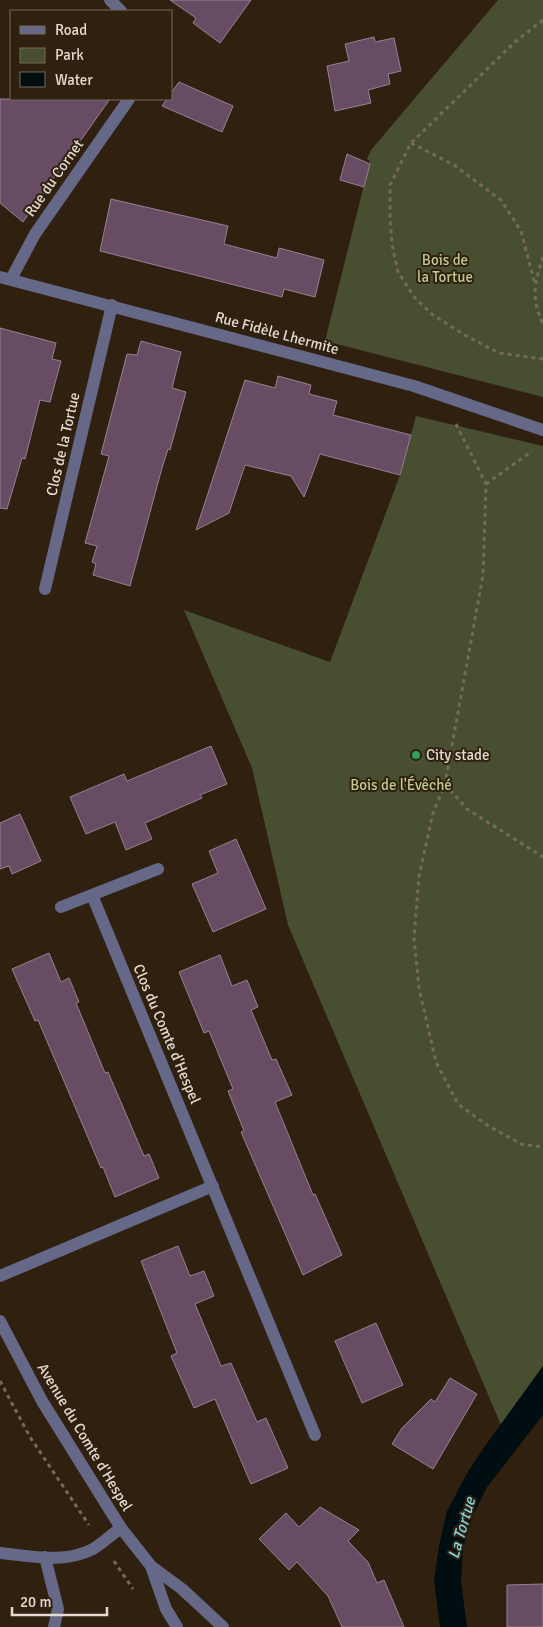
<svg xmlns="http://www.w3.org/2000/svg" width="543" height="1627" font-family="Signika,sans-serif">
<style>
.green{fill:#484e30}
.water{fill:#000d11}
.building{fill:#674c63;stroke:#968193}
.lines{fill:none;stroke-linecap:round;stroke-linejoin:round}
.path{stroke:#76695a;stroke-width:3;stroke-dasharray:4 4;stroke-linecap:butt}
.minor{stroke:#666888;stroke-width:12}
.leisure-dot{fill:#2e9e5b;stroke:#2f200f;stroke-width:2}
.labels{text-anchor:middle;dominant-baseline:central;stroke-width:4;stroke-linejoin:round;paint-order:stroke}
.street-label{font-size:15px;fill:#e4dacf;stroke:#2f200f}
.park-label{font-size:15px;fill:#beca8e;stroke:#2f200f}
.poi-label{font-size:15px;fill:#e4dacf;stroke:#2f200f;text-anchor:start}
.water-label{font-size:16px;font-style:italic;fill:#83d4df;stroke:#2f200f}
</style>
<rect width="100%" height="100%" fill="#2f200f"/>
<!-- green -->
<path class="green" d="M 498,0 L 543,0 L 543,397 L 325,341 L 370,161 L 367,159 L 371,150 Z
M 416,416 L 543,446 L 543,1366 L 501,1425 L 288,925 L 252,768 L 184,610 L 330,662 L 400,475 Z"/>
<!-- water -->
<path class="water" d="M 543,1366 L 543,1415 L 487,1487 L 473,1515 L 463,1548 L 461,1581 L 467,1627 L 440,1627 L 434,1580 L 439,1546 L 447,1511 L 469,1470 L 485,1446 Z"/>
<!-- building -->
<path class="building" d="M 170,0 L 251,0 L 220,43 L 193,23 L 196,18 Z
M 374,37 L 375,42 L 394,38 L 401,71 L 388,74 L 390,84 L 368,90 L 371,103 L 335,111 L 327,66 L 349,61 L 345,44 Z
M 179,82 L 233,106 L 222,132 L 162,106 L 167,99 L 171,99 L 171,93 Z
M 0,99 L 110,99 L 23,222 L 0,203 Z
M 347,154 L 370,164 L 364,187 L 340,180 Z
M 111,199 L 228,226 L 224,244 L 277,258 L 279,248 L 324,260 L 315,297 L 284,289 L 282,297 L 100,251 Z
M 0,328 L 56,343 L 52,359 L 61,361 L 50,402 L 40,400 L 25,459 L 22,458 L 7,509 L 0,508 Z
M 141,341 L 181,352 L 172,388 L 186,392 L 170,450 L 168,449 L 162,468 L 130,586 L 93,575 L 96,564 L 92,562 L 97,546 L 85,543 L 109,456 L 101,454 L 127,354 L 137,355 Z
M 278,376 L 311,385 L 309,394 L 337,401 L 333,415 L 411,435 L 400,475 L 320,454 L 304,497 L 291,476 L 245,465 L 229,513 L 196,530 L 245,380 L 275,388 Z
M 211,746 L 227,784 L 200,795 L 202,798 L 145,823 L 152,839 L 126,850 L 115,822 L 86,834 L 70,797 L 124,774 L 127,781 Z
M 20,814 L 41,861 L 12,874 L 9,866 L 0,869 L 0,823 Z
M 236,839 L 266,909 L 213,932 L 192,884 L 218,873 L 209,851 Z
M 49,953 L 61,982 L 69,978 L 79,1002 L 76,1003 L 105,1073 L 108,1072 L 144,1156 L 149,1154 L 159,1178 L 115,1197 L 103,1167 L 101,1168 L 38,1020 L 35,1021 L 12,969 Z
M 220,955 L 232,986 L 247,980 L 258,1007 L 251,1010 L 272,1060 L 276,1059 L 292,1095 L 275,1102 L 313,1195 L 315,1194 L 342,1255 L 303,1275 L 241,1132 L 244,1131 L 228,1091 L 233,1089 L 209,1031 L 204,1033 L 179,972 Z
M 178,1246 L 190,1276 L 204,1271 L 214,1296 L 195,1304 L 221,1366 L 231,1363 L 257,1422 L 266,1418 L 288,1468 L 251,1484 L 215,1399 L 194,1408 L 171,1356 L 177,1353 L 141,1261 Z
M 376,1323 L 403,1385 L 362,1403 L 335,1341 Z
M 450,1378 L 477,1394 L 433,1469 L 392,1444 L 402,1428 L 431,1399 L 435,1402 Z
M 320,1507 L 359,1530 L 348,1541 L 368,1562 L 377,1583 L 384,1580 L 404,1627 L 342,1627 L 328,1596 L 297,1562 L 289,1570 L 259,1539 L 286,1513 L 299,1527 Z
M 543,1584 L 543,1627 L 507,1627 L 507,1585 Z"/>
<g class="lines">
<!-- path -->
<path class="path" d="M 543,20 L 515,42 L 411,143 L 390,185 L 390,218 L 392,245 L 398,272 L 415,298 L 433,315 L 468,337 L 499,353 L 543,359
M 411,143 L 454,165 L 501,200 L 521,231 L 535,284
M 543,257 C 534,284 531,298 543,324
M 456,424 L 486,484 L 483,575 L 445,784 L 433,813 L 419,876 L 414,938 L 419,988 L 436,1062 L 458,1104 L 487,1125 L 521,1144 L 543,1147
M 486,484 L 532,451
M 445,784 L 467,809 L 543,857
M 0,1381 L 30,1437 L 89,1525
M 114,1561 L 133,1589"/>
<!-- minor -->
<path class="minor" d="M 110,0 L 121,11
M 0,277 L 414,386 L 543,430
M 11,279 L 35,234 L 129,99
M 45,589 L 112,305
M 92,895 L 315,1435
M 61,907 L 158,869
M 0,1276 L 213,1186
M 0,1321 L 42,1401 L 121,1528 L 151,1566 L 182,1589 L 223,1627
M 0,1553 C 31,1556 64,1564 93,1549 C 103,1543 112,1534 121,1528
M 45,1557 L 58,1609 L 54,1627
M 151,1566 L 166,1609 L 177,1627"/>
</g>
<!-- markers -->
<circle class="leisure-dot" cx="416" cy="755" r="5"/>
<g class="labels">
<!-- street labels -->
<g class="street-label">
<text transform="translate(54 178) rotate(-55)">Rue du Cornet</text>
<text transform="translate(277 333) rotate(15)">Rue Fidèle Lhermite</text>
<text transform="translate(63 444) rotate(-77)">Clos de la Tortue</text>
<text transform="translate(167 1034) rotate(67)">Clos du Comte d'Hespel</text>
<text transform="translate(85 1437) rotate(59)">Avenue du Comte d'Hespel</text>
</g>
<!-- park labels -->
<g class="park-label">
<text x="445" y="260">Bois de<tspan x="445" dy="17">la Tortue</tspan></text>
<text x="401" y="785">Bois de l'Évêché</text>
</g>
<!-- poi labels -->
<g class="poi-label">
<text x="426" y="755">City stade</text>
</g>
<!-- water labels -->
<g class="water-label">
<text transform="translate(462 1528) rotate(-74)">La Tortue</text>
</g>
</g>
<!-- legend -->
<rect x="10" y="10" width="162" height="90" fill="#2f200f" stroke="#776a5c"/>
<rect x="20" y="26" width="25" height="8" fill="#666888" stroke="#776a5c"/>
<text x="55" y="35" font-size="15" fill="#e4dacf">Road</text>
<rect x="20" y="48" width="25" height="15" fill="#484e30" stroke="#776a5c"/>
<text x="55" y="60" font-size="15" fill="#e4dacf">Park</text>
<rect x="20" y="72" width="25" height="15" fill="#000d11" stroke="#776a5c"/>
<text x="55" y="85" font-size="15" fill="#e4dacf">Water</text>
<!-- scale -->
<path d="M12 1607v8h95v-8" fill="none" stroke="#e4dacf" stroke-width="2.5"/>
<text x="20" y="1607" font-size="15" fill="#e4dacf" stroke="#2f200f" stroke-width="4" paint-order="stroke">20 m</text>
</svg>
